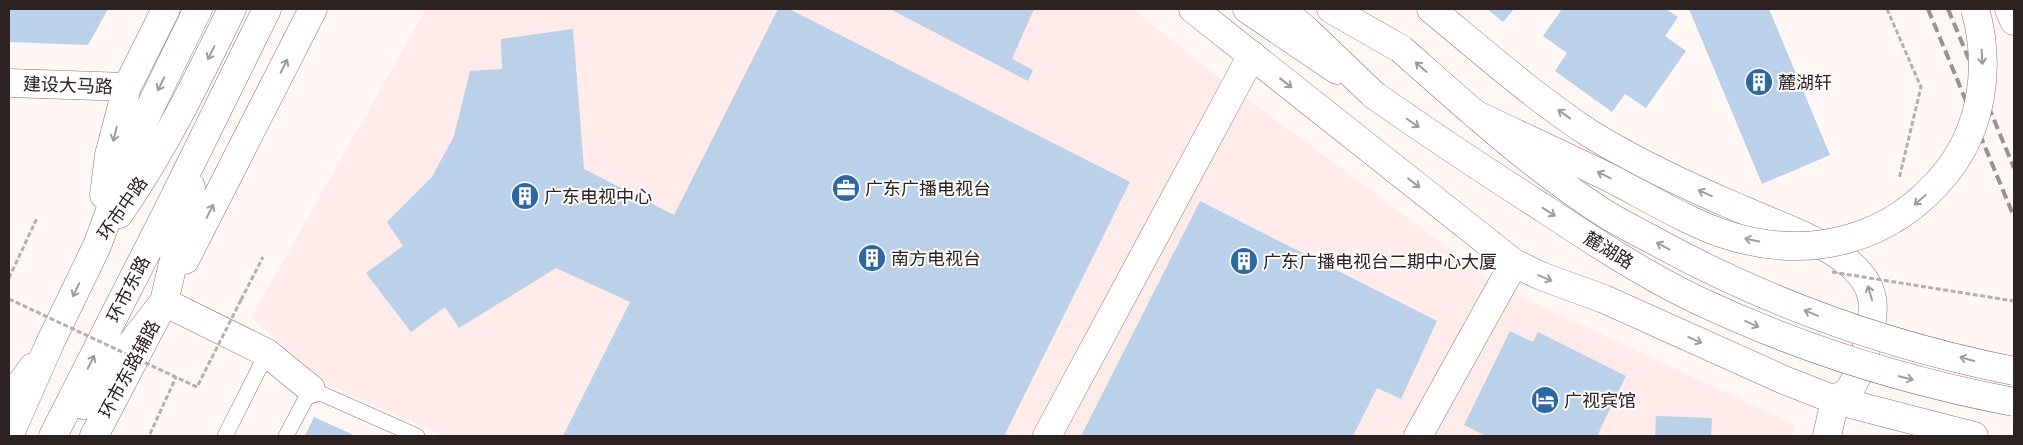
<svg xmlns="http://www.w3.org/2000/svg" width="2023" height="445" font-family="Mulish,'Noto Sans SC',sans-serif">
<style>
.built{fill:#feebea}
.building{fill:#bad1e9}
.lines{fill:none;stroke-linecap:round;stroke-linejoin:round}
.lane-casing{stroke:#927171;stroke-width:16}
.street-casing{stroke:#927171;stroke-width:29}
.secondary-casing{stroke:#927171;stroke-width:29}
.primary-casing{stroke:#927171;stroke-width:29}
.highway-casing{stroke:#927171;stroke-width:29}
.path{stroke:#b6adac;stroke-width:3;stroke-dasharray:5 2.5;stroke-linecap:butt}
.lane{stroke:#fff;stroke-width:15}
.street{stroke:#fff;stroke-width:28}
.secondary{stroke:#fff;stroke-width:28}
.primary{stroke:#fff;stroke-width:28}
.highway{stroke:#fff;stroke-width:28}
.rail{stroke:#9b9190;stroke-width:4;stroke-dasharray:10 5;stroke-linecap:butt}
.primary-bridge-casing{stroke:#927171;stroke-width:29;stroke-linecap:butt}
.highway-bridge-casing{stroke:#927171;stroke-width:29;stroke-linecap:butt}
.path-bridge{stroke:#b6adac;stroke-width:3;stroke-dasharray:5 2.5;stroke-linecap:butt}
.primary-bridge{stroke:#fff;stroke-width:28}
.highway-bridge{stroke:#fff;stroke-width:28}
.oneway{stroke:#a19b9b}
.labels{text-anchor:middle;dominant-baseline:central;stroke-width:4;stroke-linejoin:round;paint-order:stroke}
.poi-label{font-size:18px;fill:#2e2121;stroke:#fff;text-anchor:start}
.street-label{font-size:18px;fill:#2e2121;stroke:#fff}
</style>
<rect width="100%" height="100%" fill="#fef7f6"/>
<!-- built -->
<path class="built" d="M 426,9 L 1132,9 L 1234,89 L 1501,287 L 1795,425 L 1793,436 L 443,436 L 330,385 L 251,318 Z"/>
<!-- building -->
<path class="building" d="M 9,9 L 108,9 L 88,45 L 9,42 Z
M 778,9 L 789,9 L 1130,182 L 1004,436 L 563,436 L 630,302 L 556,268 L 459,328 L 445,307 L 411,332 L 366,273 L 403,246 L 387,222 L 432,177 L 454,136 L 470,71 L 502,69 L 501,39 L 573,29 L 584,169 L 674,215 Z
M 890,9 L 1034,9 L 1012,59 L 1033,70 L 1028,81 Z
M 1487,9 L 1514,9 L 1503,22 Z
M 1562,9 L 1666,9 L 1678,17 L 1665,36 L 1686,51 L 1646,108 L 1625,94 L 1612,112 L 1555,71 L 1567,53 L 1543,36 Z
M 1689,9 L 1769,9 L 1830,155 L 1762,184 Z
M 1200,201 L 1437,321 L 1401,399 L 1377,388 L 1353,436 L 1081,436 Z
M 1510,331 L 1533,342 L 1538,332 L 1626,376 L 1597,436 L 1486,436 L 1464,425 Z
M 1656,416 L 1712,418 L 1711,436 L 1655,436 Z
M 314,417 L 356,436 L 305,436 Z"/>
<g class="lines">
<defs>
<path id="lane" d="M 225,436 L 267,353
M 286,436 L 311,389 L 417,436"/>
<path id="street" d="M 9,400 L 33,367
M 94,436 L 164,302 L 267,353 L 311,389
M 1047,436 L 1252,55
M 1418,436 L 1514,263
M 1827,436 L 1835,400 L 1974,436"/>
<path id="secondary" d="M 1193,9 L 1514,263 L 1541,276 L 1604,299 L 1784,380 L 1835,400 C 1839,397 1844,395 1848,391 C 1862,375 1878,315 1871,294 C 1869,287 1865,280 1860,274 C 1834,243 1778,226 1741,209 C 1689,187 1637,163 1589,133 C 1534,97 1482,51 1431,9
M 9,83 L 127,87"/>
<path id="primary" d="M 1247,9 L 1337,70"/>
<path id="highway" d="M 1281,9 L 1306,30 L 1374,95
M 1331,9 L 1401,49
M 2009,9 L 2014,21
M 104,195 L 109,155 L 127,87 L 166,9
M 119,214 C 164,149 198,79 232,9
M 185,260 L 313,9
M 83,405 L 164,302 L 191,187
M 9,436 L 50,343 L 97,246 L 142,124 L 198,9
M 53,436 L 168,210 L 267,9"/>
</defs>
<!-- lane casing -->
<use href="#lane" class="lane-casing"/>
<!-- street casing -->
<use href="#street" class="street-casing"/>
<!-- secondary casing -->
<use href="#secondary" class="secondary-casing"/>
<!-- primary casing -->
<use href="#primary" class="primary-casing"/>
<!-- highway casing -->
<use href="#highway" class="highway-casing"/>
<!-- path -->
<path class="path" d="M 1887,9 L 1921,87 L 1899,179
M 9,278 L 37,218
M 241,300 L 263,257
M 150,434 L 176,377"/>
<!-- lane -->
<use href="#lane" class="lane"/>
<!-- street -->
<use href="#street" class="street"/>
<!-- secondary -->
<use href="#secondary" class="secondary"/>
<!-- primary -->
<use href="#primary" class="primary"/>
<!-- highway -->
<use href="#highway" class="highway"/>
<!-- rail -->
<path class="rail" d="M 1928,9 L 2014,217
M 1948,9 L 2014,168"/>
<defs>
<path id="primary-bridge" d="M 1401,49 C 1467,107 1533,168 1607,215 C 1622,224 1638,232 1653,240 C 1765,302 1889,346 2014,371
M 1374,95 C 1428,133 1484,170 1540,206 C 1590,239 1641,273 1695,299 C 1798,348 1903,381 2014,402"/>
<path id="highway-bridge" d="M 1475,114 C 1521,136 1567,157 1612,179 C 1649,198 1687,222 1727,235 C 1809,261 1891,241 1946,173 C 1983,127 1991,65 1975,9"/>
</defs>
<!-- primary-bridge casing -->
<use href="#primary-bridge" class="primary-bridge-casing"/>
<!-- highway-bridge casing -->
<use href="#highway-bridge" class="highway-bridge-casing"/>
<!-- path-bridge -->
<path class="path-bridge" d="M 1832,272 L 2014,301
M 9,299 L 197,387 L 241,300"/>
<!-- primary-bridge -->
<use href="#primary-bridge" class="primary-bridge"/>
<!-- highway-bridge -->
<use href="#highway-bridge" class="highway-bridge"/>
</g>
<!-- one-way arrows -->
<defs><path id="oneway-shaft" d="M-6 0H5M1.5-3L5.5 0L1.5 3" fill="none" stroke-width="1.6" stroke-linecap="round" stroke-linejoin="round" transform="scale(1.25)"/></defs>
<g class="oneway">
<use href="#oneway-shaft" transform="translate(211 53) rotate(116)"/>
<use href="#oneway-shaft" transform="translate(1982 57) rotate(87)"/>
<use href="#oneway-shaft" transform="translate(284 66) rotate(-63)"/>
<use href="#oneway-shaft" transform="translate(1421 67) rotate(-139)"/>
<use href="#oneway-shaft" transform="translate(1286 83) rotate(38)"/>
<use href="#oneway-shaft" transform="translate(161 84) rotate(116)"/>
<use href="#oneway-shaft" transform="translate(1564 114) rotate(-144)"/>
<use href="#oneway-shaft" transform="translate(1413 123) rotate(35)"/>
<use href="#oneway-shaft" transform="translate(115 134) rotate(104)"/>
<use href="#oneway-shaft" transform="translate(1604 175) rotate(-153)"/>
<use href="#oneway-shaft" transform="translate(1414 183) rotate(38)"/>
<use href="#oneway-shaft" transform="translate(1705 193) rotate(-156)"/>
<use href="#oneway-shaft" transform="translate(1920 200) rotate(139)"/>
<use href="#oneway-shaft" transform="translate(210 211) rotate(-63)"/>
<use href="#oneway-shaft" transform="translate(1549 212) rotate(33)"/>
<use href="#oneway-shaft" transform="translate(1752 240) rotate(-169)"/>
<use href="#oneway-shaft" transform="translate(1663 246) rotate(-151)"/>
<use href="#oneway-shaft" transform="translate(1545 278) rotate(22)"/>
<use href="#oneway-shaft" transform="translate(76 290) rotate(116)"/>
<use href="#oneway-shaft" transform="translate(1870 293) rotate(-107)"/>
<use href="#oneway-shaft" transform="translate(1811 313) rotate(-158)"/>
<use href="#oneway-shaft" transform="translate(1752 324) rotate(24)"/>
<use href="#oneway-shaft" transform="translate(1695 340) rotate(24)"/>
<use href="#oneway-shaft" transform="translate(1967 359) rotate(-165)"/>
<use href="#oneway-shaft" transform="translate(91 362) rotate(-63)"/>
<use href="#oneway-shaft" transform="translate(1906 378) rotate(14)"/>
</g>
<!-- icons -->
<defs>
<symbol id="building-disc" viewBox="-11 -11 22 22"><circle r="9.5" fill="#2d68a0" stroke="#fff"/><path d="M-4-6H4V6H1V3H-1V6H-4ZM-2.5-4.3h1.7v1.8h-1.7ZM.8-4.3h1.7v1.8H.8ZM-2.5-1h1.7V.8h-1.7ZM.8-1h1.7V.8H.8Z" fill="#fff"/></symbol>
<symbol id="office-disc" viewBox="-11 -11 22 22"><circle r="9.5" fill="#2d68a0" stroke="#fff"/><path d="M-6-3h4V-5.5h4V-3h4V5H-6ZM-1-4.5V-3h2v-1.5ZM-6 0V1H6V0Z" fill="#fff"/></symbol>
<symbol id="hotel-disc" viewBox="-11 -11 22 22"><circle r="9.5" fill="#2d68a0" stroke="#fff"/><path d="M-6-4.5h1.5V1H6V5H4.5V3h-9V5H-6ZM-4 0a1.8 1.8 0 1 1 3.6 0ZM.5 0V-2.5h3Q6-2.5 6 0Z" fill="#fff"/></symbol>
</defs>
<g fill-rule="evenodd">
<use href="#building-disc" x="1743" y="66" width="32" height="32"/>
<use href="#office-disc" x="830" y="172" width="32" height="32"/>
<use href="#building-disc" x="509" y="180" width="32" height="32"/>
<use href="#building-disc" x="856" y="242" width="32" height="32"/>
<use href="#building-disc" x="1228" y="245" width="32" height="32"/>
<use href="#hotel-disc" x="1529" y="384" width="32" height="32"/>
</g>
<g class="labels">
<!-- poi labels -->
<g class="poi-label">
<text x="1778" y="82">麓湖轩</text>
<text x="865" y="188">广东广播电视台</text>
<text x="544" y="196">广东电视中心</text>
<text x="891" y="258">南方电视台</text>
<text x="1263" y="261">广东广播电视台二期中心大厦</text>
<text x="1564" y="400">广视宾馆</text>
</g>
<!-- street labels -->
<g class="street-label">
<text transform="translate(68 85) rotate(2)">建设大马路</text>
<text transform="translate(122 208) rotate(-55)">环市中路</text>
<text transform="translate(1609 250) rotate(31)">麓湖路</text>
<text transform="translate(128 289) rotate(-63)">环市东路</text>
<text transform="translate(129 369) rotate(-62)">环市东路辅路</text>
</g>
</g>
<!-- border -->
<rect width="2023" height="445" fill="none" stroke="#2e2121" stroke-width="20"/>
</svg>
